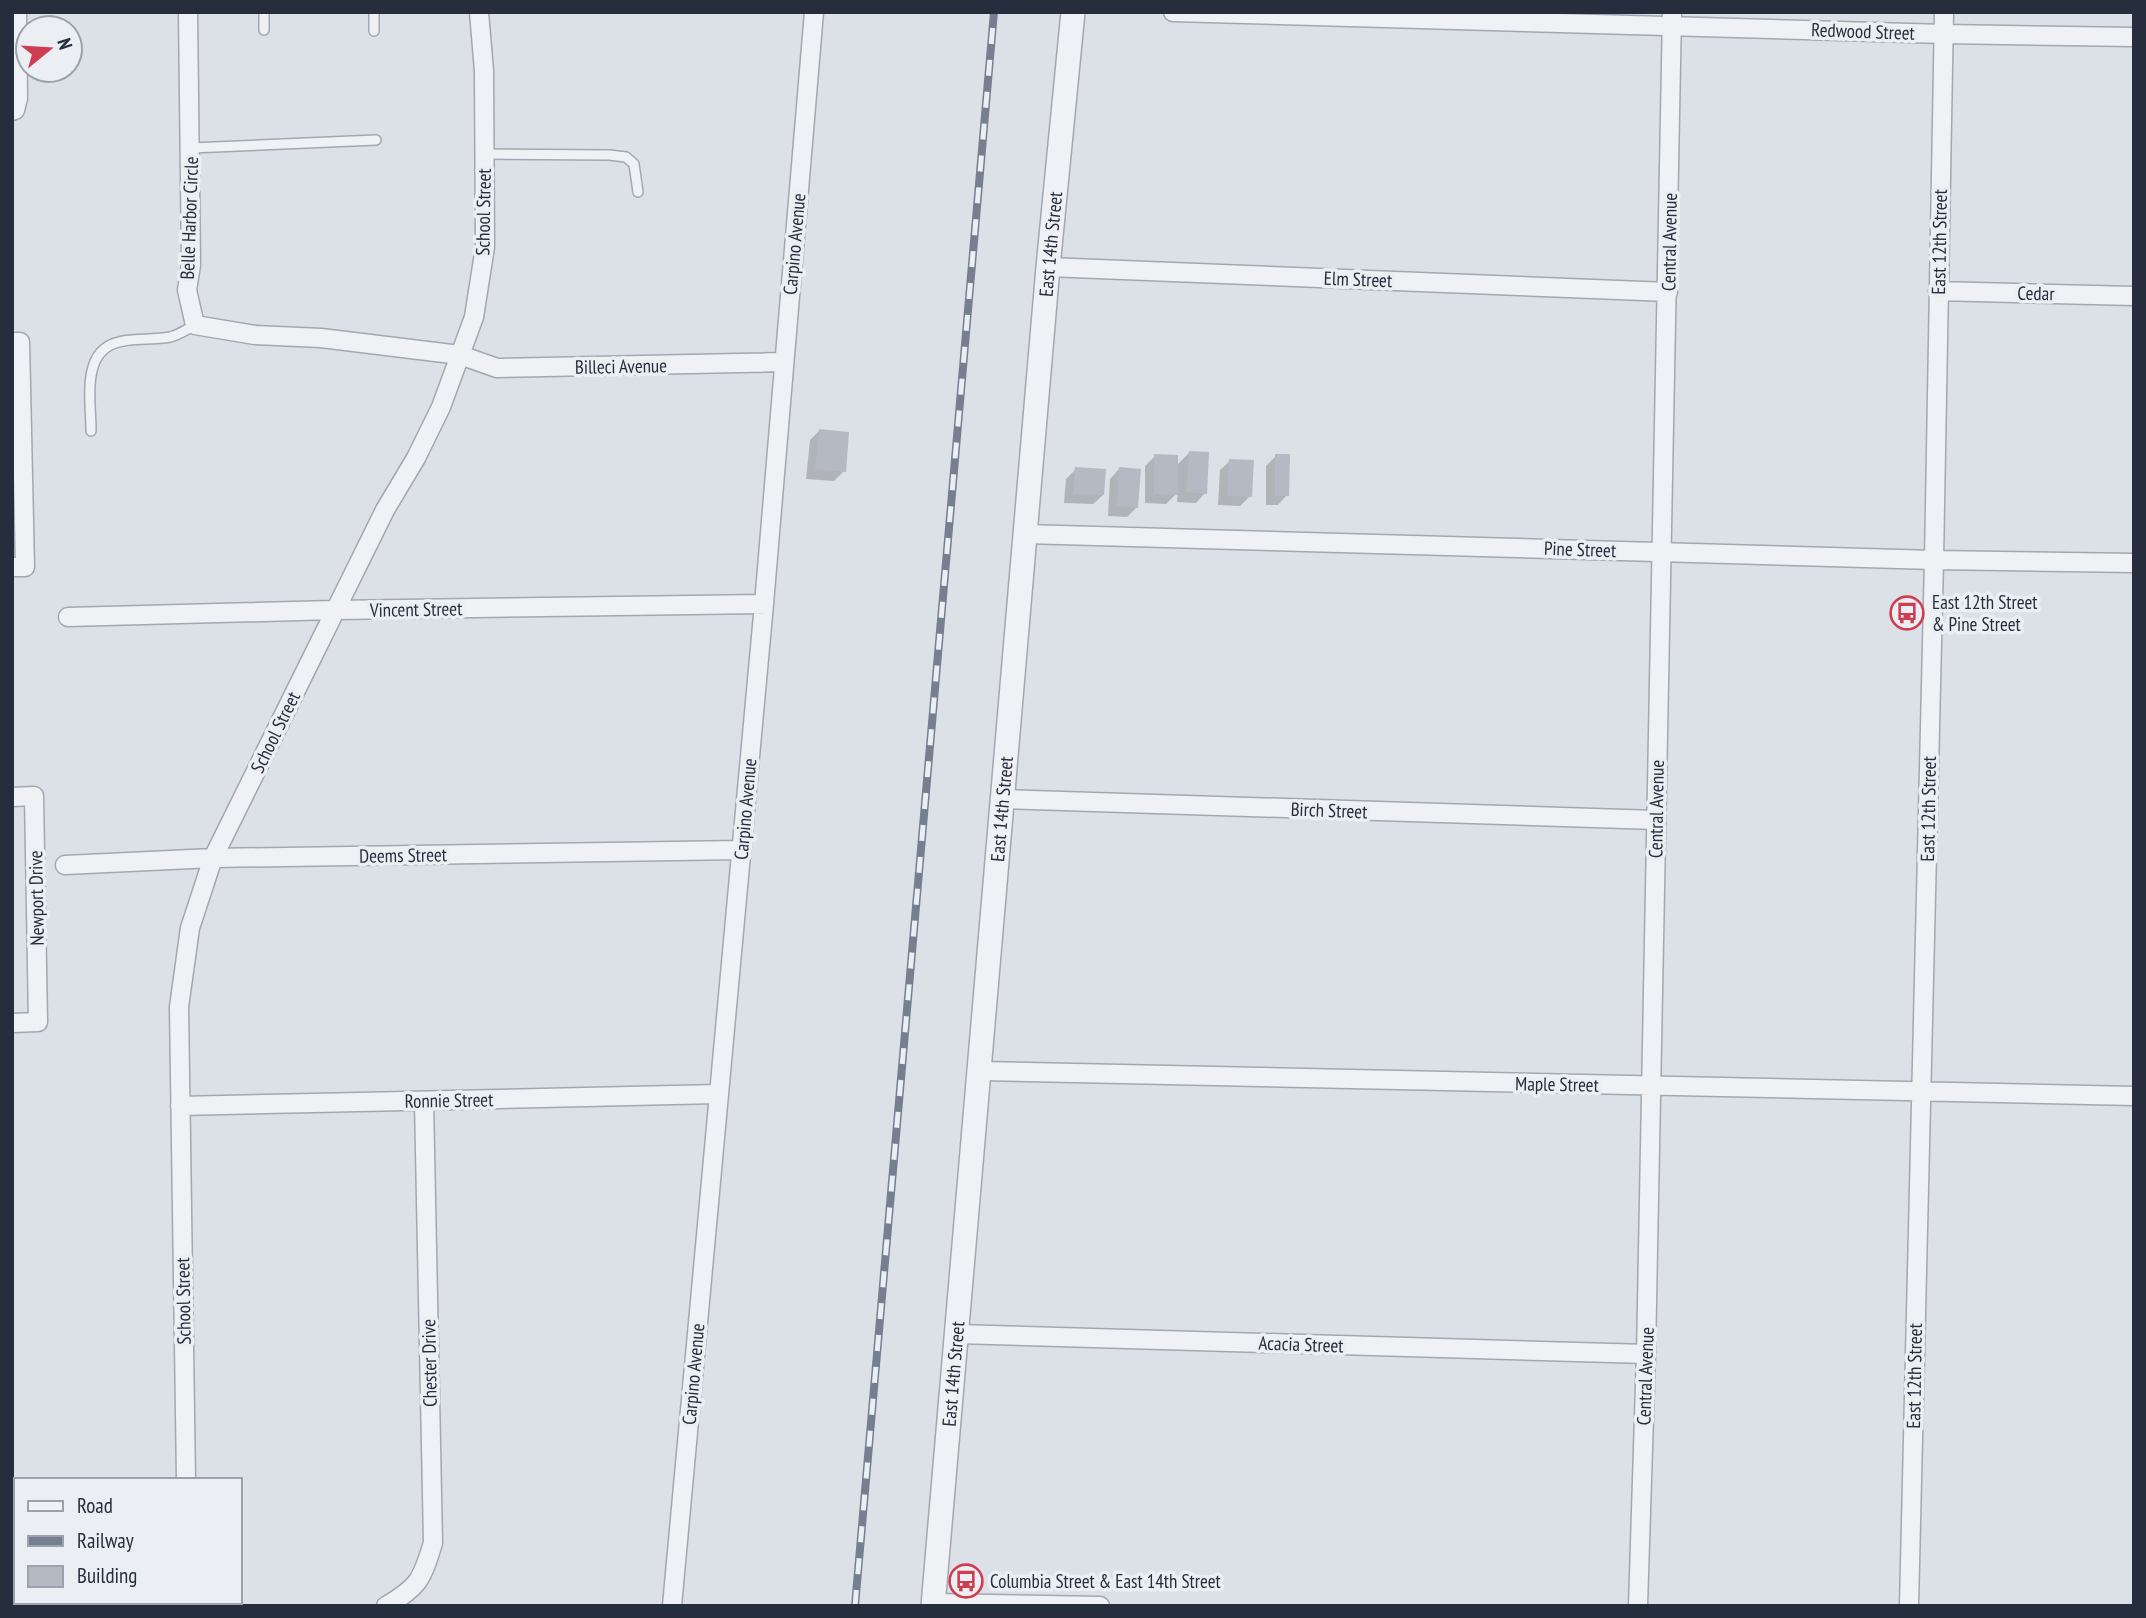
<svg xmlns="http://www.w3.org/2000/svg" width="2146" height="1618" font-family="'PT Sans Narrow',sans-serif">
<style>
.shadow{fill:#0003}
.building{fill:#b4b9c3}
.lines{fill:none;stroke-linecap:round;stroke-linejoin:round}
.service-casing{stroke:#a2a7b1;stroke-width:12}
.minor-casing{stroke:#a2a7b1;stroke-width:21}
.tertiary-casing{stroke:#a2a7b1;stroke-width:26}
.service{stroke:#eff1f5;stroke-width:9}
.minor{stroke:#eff1f5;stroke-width:18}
.tertiary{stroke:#eff1f5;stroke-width:23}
.rail-casing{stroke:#767f90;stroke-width:8}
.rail{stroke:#ebeff4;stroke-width:5;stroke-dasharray:16;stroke-linecap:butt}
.labels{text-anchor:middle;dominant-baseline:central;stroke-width:7;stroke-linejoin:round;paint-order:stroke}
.street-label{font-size:19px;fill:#262e3d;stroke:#ebeff4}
.poi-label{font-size:19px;fill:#262e3d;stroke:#ebeff4;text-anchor:start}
</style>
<rect width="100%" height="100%" fill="#dce0e7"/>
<!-- shadow -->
<path class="shadow" d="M 819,431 L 844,471 L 834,481 L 806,479 L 810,440 Z
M 1189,453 L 1205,493 L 1196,503 L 1177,502 L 1178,492 L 1166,504 L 1145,503 L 1145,466 L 1155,456 L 1176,466 Z
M 1276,456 L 1287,495 L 1278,505 L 1266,505 L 1266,466 Z
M 1230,461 L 1250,496 L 1240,506 L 1218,505 L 1220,470 Z
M 1076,469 L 1103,495 L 1093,504 L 1064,503 L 1066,479 Z
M 1119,469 L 1137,507 L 1127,517 L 1108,516 L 1110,479 Z"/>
<!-- building -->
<path class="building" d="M 819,429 L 849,432 L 846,472 L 815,469 Z
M 1189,451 L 1209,452 L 1207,494 L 1186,492 Z
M 1154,454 L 1178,455 L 1178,495 L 1154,494 Z
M 1275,454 L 1290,454 L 1289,496 L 1275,496 Z
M 1229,459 L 1254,460 L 1252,497 L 1227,496 Z
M 1075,467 L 1106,469 L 1104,495 L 1073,494 Z
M 1119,467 L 1141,469 L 1138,508 L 1117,506 Z"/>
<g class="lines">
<defs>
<path id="service" d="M 264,30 L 264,12
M 374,31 L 374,12
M 191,148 L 376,140
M 484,154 L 609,155 L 626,157 L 634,164 L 638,192
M 91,431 C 91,413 88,393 91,376 C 98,330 137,343 170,337 C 179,335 187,329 195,325"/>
<path id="minor" d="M 188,12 L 191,265 L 187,290 L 195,325 L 255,335 L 321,338 L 460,355 L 497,368 L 784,362
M 1173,12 L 1944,34 L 2134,37
M 12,111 L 15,110 L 18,98 L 17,12
M 1048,267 L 1668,292
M 1938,291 L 2134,296
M 12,342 L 20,342 L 25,567 L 12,567
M 1025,534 L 1934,560 L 2134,563
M 68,617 L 335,610 L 764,604
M 12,797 L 34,796 L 38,1022 L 12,1023
M 1002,799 L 1656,820
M 65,865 L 213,858 L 741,850
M 980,1071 L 2134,1096
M 180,1106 L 718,1094
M 956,1334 L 1646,1354
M 186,1480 L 179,1007 L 190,928 L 213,858 L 385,510 L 416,458 L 441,407 L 474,317 L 485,247 L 484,71 L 479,12
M 189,1602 L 189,1606
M 933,1603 L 1100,1606
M 386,1606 C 419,1587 422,1579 433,1543 L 424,1101
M 672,1606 L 764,604 L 814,12
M 1638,1606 L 1646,1354 L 1672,12
M 1909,1606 L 1934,560 L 1944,12"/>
<g id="tertiary">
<path id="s1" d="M 933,1606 L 1048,267 L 1073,12"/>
</g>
</defs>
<!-- service casing -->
<use href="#service" class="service-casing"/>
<!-- minor casing -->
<use href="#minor" class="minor-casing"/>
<!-- tertiary casing -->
<use href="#tertiary" class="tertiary-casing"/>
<!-- service -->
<use href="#service" class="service"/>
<!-- minor -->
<use href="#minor" class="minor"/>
<!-- tertiary -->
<use href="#tertiary" class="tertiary"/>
<defs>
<path id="rail" d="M 855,1606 L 994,12"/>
</defs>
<!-- rail casing -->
<use href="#rail" class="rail-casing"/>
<!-- rail -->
<use href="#rail" class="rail"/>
</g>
<!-- icons -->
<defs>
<symbol id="bus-ring" viewBox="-11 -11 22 22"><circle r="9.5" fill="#ebeff4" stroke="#ce3e50" stroke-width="1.5"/><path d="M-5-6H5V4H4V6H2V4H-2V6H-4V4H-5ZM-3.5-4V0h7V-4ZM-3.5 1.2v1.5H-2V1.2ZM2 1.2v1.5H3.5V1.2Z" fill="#ce3e50"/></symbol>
</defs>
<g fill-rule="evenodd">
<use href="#bus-ring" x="1888" y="594" width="38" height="38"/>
<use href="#bus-ring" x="947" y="1562" width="38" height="38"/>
</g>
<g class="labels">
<!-- street labels -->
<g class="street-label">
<text transform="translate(1863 31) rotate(2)">Redwood Street</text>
<text transform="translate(483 212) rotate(-89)">School Street</text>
<text transform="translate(189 218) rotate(-88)">Belle Harbor Circle</text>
<text transform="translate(1669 242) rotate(-89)">Central Avenue</text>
<text transform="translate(1939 242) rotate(-89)">East 12th Street</text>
<text transform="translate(794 244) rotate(-85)">Carpino Avenue</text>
<text stroke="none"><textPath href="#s1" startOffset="1367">East 14th Street</textPath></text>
<text transform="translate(1358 279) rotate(2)">Elm Street</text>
<text transform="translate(2036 293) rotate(1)">Cedar</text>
<text transform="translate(621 366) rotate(-1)">Billeci Avenue</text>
<text transform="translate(1580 549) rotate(2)">Pine Street</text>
<text transform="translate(416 609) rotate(-1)">Vincent Street</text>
<text transform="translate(275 732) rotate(-64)">School Street</text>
<text transform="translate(745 809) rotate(-85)">Carpino Avenue</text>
<text stroke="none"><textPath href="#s1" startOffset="800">East 14th Street</textPath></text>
<text transform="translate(1656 809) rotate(-89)">Central Avenue</text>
<text transform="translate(1928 809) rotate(-89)">East 12th Street</text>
<text transform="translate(1329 810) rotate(2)">Birch Street</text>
<text transform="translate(403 855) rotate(-1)">Deems Street</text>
<text transform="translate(36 898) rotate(-91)">Newport Drive</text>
<text transform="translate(1557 1084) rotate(1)">Maple Street</text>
<text transform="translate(449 1100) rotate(-1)">Ronnie Street</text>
<text transform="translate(183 1301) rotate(-91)">School Street</text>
<text transform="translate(1301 1344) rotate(2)">Acacia Street</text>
<text transform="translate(429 1363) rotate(-91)">Chester Drive</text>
<text transform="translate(693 1374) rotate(-85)">Carpino Avenue</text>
<text stroke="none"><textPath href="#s1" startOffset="233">East 14th Street</textPath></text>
<text transform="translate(1645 1376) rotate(-88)">Central Avenue</text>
<text transform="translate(1914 1376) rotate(-89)">East 12th Street</text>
</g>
<!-- poi labels -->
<g class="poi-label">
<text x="1932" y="602">East 12th Street<tspan x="1932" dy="22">&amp; Pine Street</tspan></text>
<text x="990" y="1581">Columbia Street &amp; East 14th Street</text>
</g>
</g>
<!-- border -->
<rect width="2146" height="1618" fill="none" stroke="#262e3d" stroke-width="28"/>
<!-- legend -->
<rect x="14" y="1478" width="228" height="126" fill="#ebeff4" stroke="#9ca2ab" stroke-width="2"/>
<rect x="28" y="1501" width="35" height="10" fill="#eff1f5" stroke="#9ca2ab" stroke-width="2"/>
<text x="77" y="1513" font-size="21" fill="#262e3d">Road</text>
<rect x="28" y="1536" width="35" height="10" fill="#767f90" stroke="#9ca2ab" stroke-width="2"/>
<text x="77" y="1548" font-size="21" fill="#262e3d">Railway</text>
<rect x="28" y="1566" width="35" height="21" fill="#b4b9c3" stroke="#9ca2ab" stroke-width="2"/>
<text x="77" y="1583" font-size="21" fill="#262e3d">Building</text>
<!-- north arrow -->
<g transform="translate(49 49) rotate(72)"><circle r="33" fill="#ebeff4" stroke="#9ca2ab" stroke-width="2"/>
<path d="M0-5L12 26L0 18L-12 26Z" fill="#ce3e50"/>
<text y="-10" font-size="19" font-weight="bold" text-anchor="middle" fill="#262e3d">N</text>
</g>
</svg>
